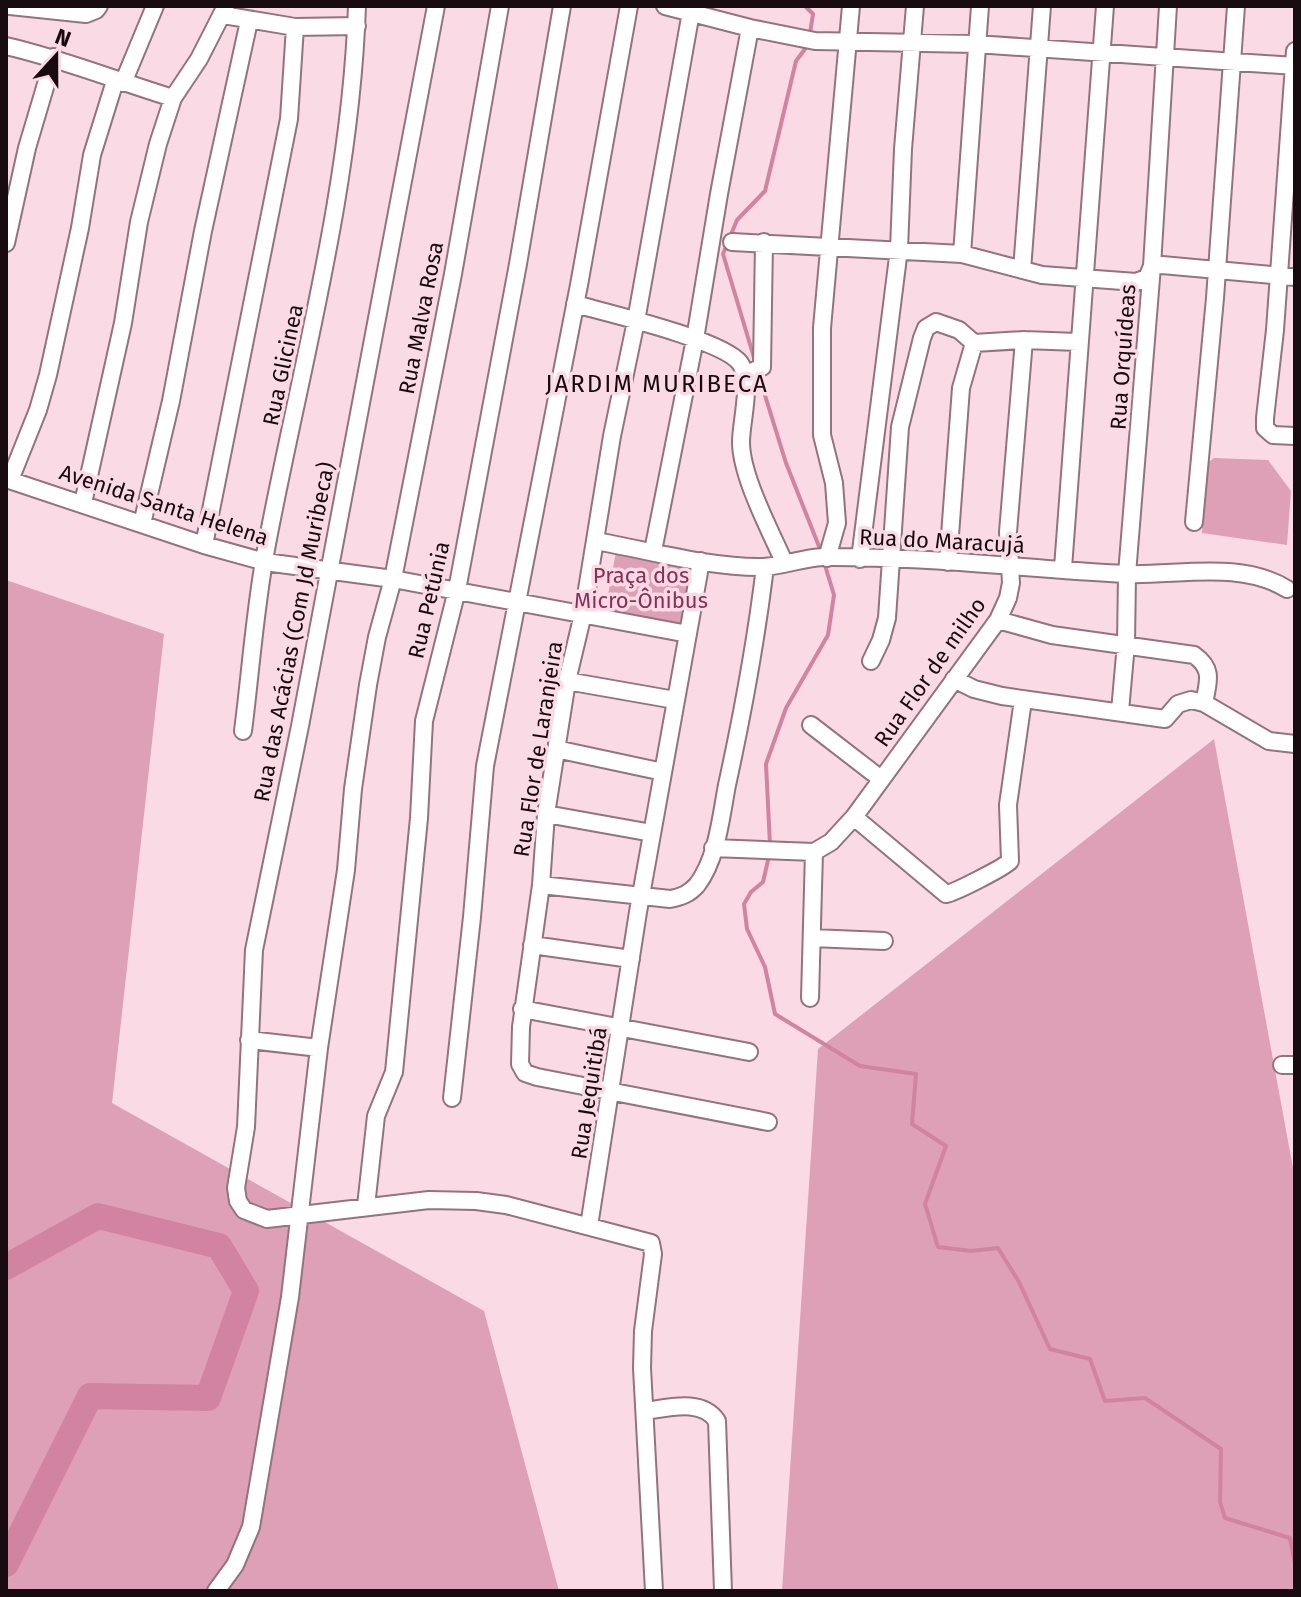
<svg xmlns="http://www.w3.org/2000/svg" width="1301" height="1597" font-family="'Fira Sans',sans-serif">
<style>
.green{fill:#dea0b6}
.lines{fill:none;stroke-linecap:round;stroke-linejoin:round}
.stream{stroke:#d283a1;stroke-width:4}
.river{stroke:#d283a1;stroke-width:26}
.street-casing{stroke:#94727e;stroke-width:20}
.street{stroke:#fff;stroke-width:16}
.labels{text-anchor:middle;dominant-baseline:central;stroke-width:7;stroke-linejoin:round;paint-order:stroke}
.street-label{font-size:22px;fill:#170b0f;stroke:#fadbe5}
.park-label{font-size:22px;fill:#8b2d57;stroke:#fadbe5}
.neighbourhood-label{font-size:24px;letter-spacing:2px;fill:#170b0f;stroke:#fadbe5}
</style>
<rect width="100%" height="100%" fill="#fadbe5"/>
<!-- green -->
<path class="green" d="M 1214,458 L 1268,460 L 1291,491 L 1287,545 L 1202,533 L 1205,465 Z
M 616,552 L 691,568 L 681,626 L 605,611 Z
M 6,580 L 164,634 L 112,1103 L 484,1311 L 559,1591 L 6,1591 Z
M 1214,739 L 1295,1179 L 1295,1591 L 782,1591 L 818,1049 Z"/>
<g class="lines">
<!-- stream -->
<path class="stream" d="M 805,6 L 813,14 L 810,33
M 755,361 L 723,254 L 737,220 L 765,191 L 796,61 L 805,49
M 758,373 L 786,463 L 822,554
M 770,845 L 766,764 L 786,708 L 828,635 L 834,595 L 824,562
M 769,856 L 763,882 L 751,892 L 744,904 L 747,929 L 765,967 L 775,1014 L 860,1066 L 916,1074 L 912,1124 L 946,1146 L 925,1204 L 938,1247 L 971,1251 L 998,1248 L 1019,1282 L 1050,1349 L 1090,1359 L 1105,1401 L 1145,1398 L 1221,1449 L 1220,1502 L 1225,1518 L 1290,1538 L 1295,1564"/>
<!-- river -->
<path class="river" d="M 6,1267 L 98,1216 L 219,1246 L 246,1291 L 208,1398 L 90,1396 L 6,1564"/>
<defs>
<path id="street" d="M 10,6 L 86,14 L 96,10 L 99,6
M 436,6 L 300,726 L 254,950 L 246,1127 L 236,1188 L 238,1201 L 244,1210 L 267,1219 L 429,1200 L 476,1201 L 506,1205 L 651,1243 L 653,1254 L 643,1331 L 642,1368 L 654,1591
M 665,6 L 750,28 L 815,41 L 976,44 L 1295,66
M 691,12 L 636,321 L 612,436 L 583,614 L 567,681 L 546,814 L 541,885 L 521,1027 L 520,1064 L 525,1073 L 537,1077 L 768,1122
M 223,15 L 295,27 L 357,26
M 6,46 C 63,59 117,81 173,98
M 1295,51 L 1275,330 L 1265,418 L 1265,428 L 1273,435 L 1295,436
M 123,83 L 155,6
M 732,242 L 962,254 L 1042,275 L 1136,282 L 1147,278 L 1152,266 L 1162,265 L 1295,277
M 6,243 L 27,148 L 54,57
M 962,254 L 980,6
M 1022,270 L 1042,6
M 575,304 C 607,313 723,340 740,363 C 753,381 741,421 741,442 C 741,476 770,530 784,562
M 974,343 L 1024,340 L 1078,342
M 745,375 L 762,367 L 764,242
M 6,479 L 204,545 L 265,562 L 393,579 L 688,634
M 10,480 L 38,410 L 48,375 L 80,228 L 92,155 L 115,81
M 83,503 L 123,323 L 139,222 L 158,144 L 173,98 L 199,59 L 226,6
M 1194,522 L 1215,298 L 1236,6
M 142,524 L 171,401 L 203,231 L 249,21
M 595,541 C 648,550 709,568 763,567 C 783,566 802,558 823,557 C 924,556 1025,569 1126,574 C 1178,576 1240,560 1287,589
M 204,545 L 289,119 L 295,27
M 653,551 L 695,339 L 719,194 L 750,28
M 827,558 L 837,523 L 834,483 L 822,435 L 822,328 L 851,6
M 860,559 L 899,249 L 903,149 L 915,6
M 948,562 L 961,388 L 974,343
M 1063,568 L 1105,6
M 998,620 L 1052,635 L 1194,655 C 1214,669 1208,682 1204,703
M 871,661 L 881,640 L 887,618 L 900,427 L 922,338 L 926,328 L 936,322 L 959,330 L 974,343
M 954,679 L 974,689 L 1002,696 L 1165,719 L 1178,704 L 1191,700 L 1204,703 L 1269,741 L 1295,744
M 567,681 L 675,700
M 1120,711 L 1126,644 L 1127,574 L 1152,266 L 1168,6
M 811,725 L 881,779
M 243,731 C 251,669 255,606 267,544 C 301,365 351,189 357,6
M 556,749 L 663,772
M 546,814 L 652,833
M 854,817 L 946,894 C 954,893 1005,867 1010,861 L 1008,805 L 1023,700
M 713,848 L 814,852 L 831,842 L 854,817 L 998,620 L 1008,598 L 1011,583 L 1008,532 L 1024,340
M 541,885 L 670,899 C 681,897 689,894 697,885 C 717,859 721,817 727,785 C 743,712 756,641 765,567
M 812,938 L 884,941
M 532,945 L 631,959
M 810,998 L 814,852
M 522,1009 L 749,1052
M 249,1040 L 319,1048
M 1282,1065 L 1295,1065
M 452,1098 L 472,917 L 485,766 L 579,285 L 629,6
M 366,1206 L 376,1116 L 394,1072 L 419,818 L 424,721 L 457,590 L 518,264 L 562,6
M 589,1226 L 638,912 L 701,561
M 645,1411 C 668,1408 702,1398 717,1421 L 723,1591
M 216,1591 L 235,1565 L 251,1527 L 290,1297 L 319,1048 L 346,870 L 353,789 L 368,685 L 377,637 L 393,579 L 453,274 L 500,6"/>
</defs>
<!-- street casing -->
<use href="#street" class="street-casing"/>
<!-- street -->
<use href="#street" class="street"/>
</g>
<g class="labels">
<!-- street labels -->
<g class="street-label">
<text transform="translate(421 318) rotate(-79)">Rua Malva Rosa</text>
<text transform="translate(1123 357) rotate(-86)">Rua Orquídeas</text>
<text transform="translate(283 365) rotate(-78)">Rua Glicinea</text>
<text transform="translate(164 505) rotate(18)">Avenida Santa Helena</text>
<text transform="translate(942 541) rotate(3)">Rua do Maracujá</text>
<text transform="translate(429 600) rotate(-77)">Rua Petúnia</text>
<text transform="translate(294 632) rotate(-79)">Rua das Acácias (Com Jd Muribeca)</text>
<text transform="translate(930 672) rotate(-55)">Rua Flor de milho</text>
<text transform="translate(538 749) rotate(-81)">Rua Flor de Laranjeira</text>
<text transform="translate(589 1093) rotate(-81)">Rua Jequitibá</text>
</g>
<!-- park labels -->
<g class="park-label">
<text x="641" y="575">Praça dos<tspan x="641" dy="25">Micro-Ônibus</tspan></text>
</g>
<!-- neighbourhood labels -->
<g class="neighbourhood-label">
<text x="657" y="384">JARDIM MURIBECA</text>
</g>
</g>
<!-- border -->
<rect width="1301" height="1597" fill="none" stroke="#170b0f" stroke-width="16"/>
<!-- north arrow -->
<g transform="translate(56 56) rotate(21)" stroke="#fadbe5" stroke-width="6" paint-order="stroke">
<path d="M0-6L14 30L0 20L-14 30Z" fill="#170b0f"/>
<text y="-12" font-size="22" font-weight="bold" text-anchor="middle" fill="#170b0f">N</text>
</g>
</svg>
